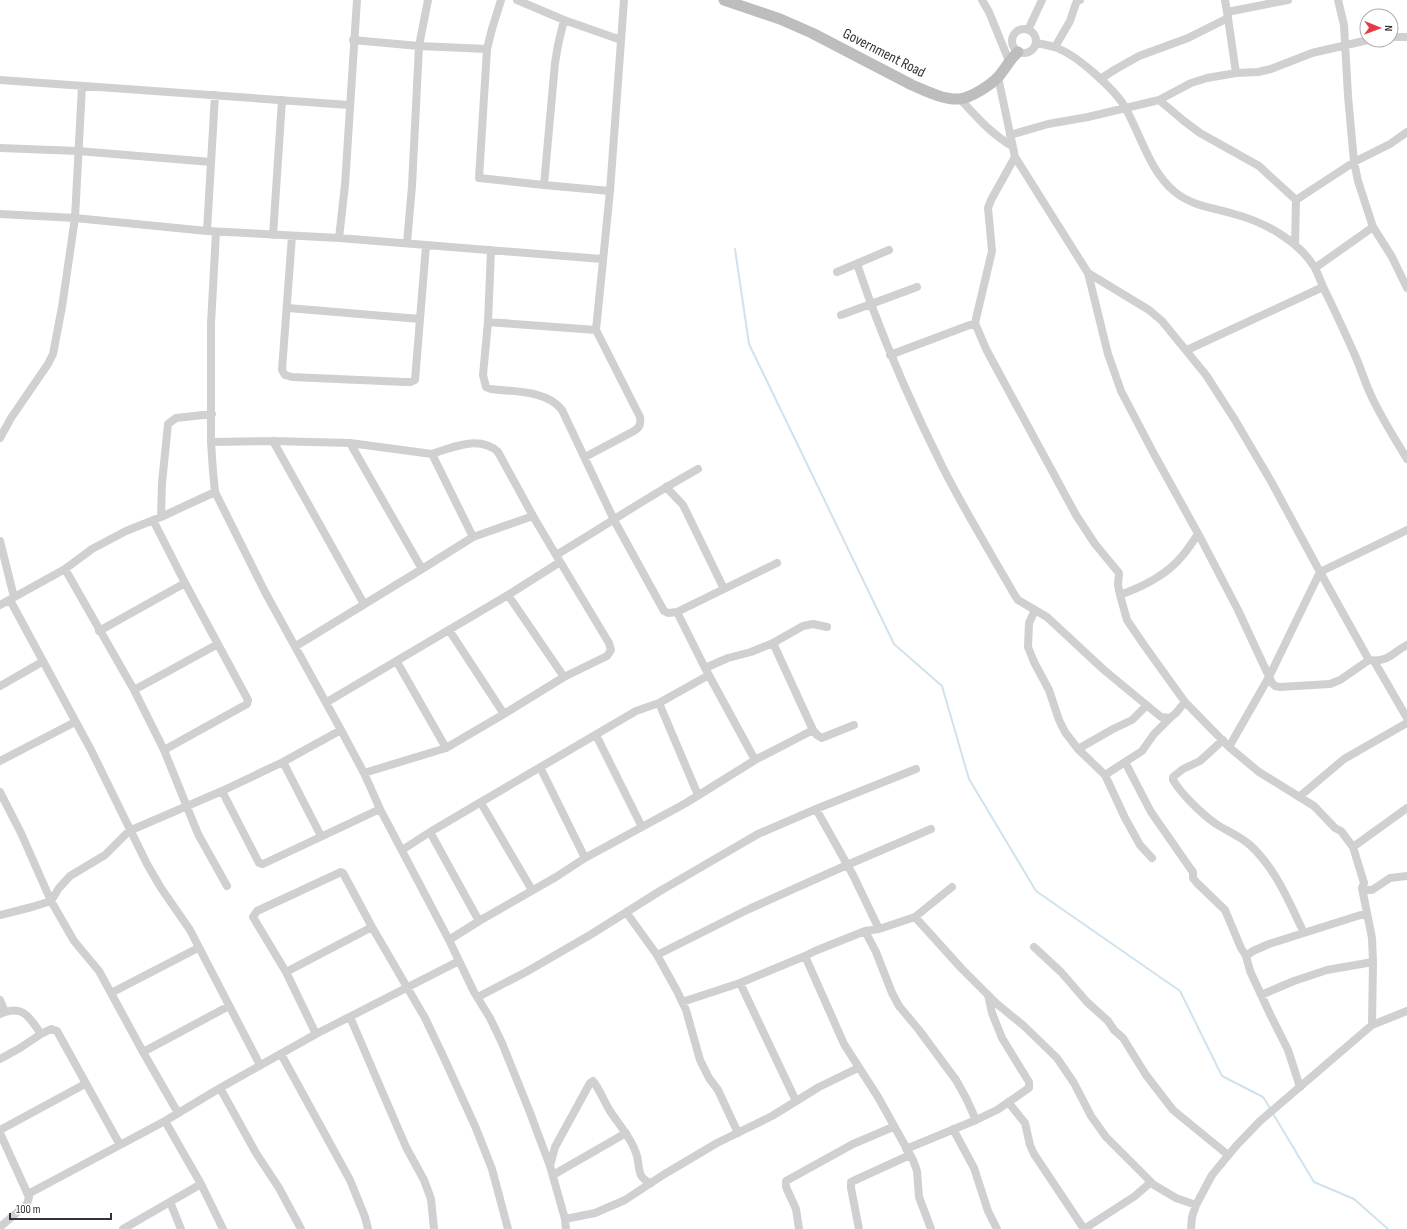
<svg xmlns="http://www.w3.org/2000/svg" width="1407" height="1229" font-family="'Sofia Sans Condensed',sans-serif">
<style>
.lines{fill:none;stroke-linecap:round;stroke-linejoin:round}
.stream{stroke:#cfe2ee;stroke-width:2}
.street{stroke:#d0d0d0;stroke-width:8}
.secondary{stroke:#bdbdbd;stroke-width:11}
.labels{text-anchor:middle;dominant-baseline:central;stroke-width:4;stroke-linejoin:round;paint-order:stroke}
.street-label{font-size:15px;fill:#333;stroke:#fff}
</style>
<rect width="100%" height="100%" fill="#fff"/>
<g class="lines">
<!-- stream -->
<path class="stream" d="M 735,249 L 749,344 L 894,644 L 942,686 L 969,779 L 1036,891 L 1180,991 L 1222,1076 L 1263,1097 L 1270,1108
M 1272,1112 L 1314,1182 L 1354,1199 L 1388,1229"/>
<!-- street -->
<path class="street" d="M 501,0 L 492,29 L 487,49 L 479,178 L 544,185
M 517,0 L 564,20 L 621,40
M 982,0 L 989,12 L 1009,61
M 1338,0 L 1344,25 L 1348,96 L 1354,162 L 1358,181 L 1373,227 L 1392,257 L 1407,288
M 1227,12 L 1288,0
M 1228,18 L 1236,73
M 564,20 L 558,45 L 555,63 L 544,185 L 610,191
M1012 41a12 12 0 1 1 24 0a12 12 0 1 1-24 0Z
M 1028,30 L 1042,0
M 1391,37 L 1407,37
M 353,40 L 419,46 L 487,49
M 1036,43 C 1042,44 1048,45 1054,47 C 1075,53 1116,90 1126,109 C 1141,136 1150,172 1175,192 C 1192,206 1214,208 1234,214 C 1264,222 1298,240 1315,268 C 1319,276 1322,285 1326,293 C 1336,313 1345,333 1354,353 C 1360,366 1364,380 1370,393 C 1380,416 1394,437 1407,459
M 1055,47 L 1070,21 L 1075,6 L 1077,1 L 1080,0
M 998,77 L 1015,157 L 1088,273 L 1149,310 L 1162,321 L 1206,375 L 1235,420 L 1272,483 L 1320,572 L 1369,660 C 1388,663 1393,652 1407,645
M 1100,79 L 1116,69 L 1139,56 L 1188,38 L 1228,18 L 1225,0
M 0,80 L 349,105
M 960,99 C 977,117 990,133 1012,146
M 1159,100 L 1184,121 L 1200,133 L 1259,166 L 1296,200 L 1295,245
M 1010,135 L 1048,124 L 1088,117 L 1159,100 L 1191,83 L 1207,78 L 1236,73 L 1258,72 L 1271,69 L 1312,53 L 1368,40
M 0,148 L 78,151 L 211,162
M 1015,157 L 991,200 L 988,208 L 992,251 L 975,323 L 986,349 L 1076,515 L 1095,544 L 1119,573 L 1118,585 L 1120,595 C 1144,586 1167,575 1183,555 C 1189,548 1193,541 1198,534
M 1296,200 L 1354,162 L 1390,144 L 1407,132
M 0,214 L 75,218 L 207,231 L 339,238 L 602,259
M 207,231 L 215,95
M 216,232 L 211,324 L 211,442 L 213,471 L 215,492 L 265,592 L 341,730 L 364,773 L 380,809 L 449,940 L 474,992 L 490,1018 L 502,1043 L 529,1110 L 550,1166 L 565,1219 L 566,1229
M 273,235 L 282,100
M 292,236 L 282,370 L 285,375 L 292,377 L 405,382 L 411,382 L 415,380 L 426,246
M 339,238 L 345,185 L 357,0
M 407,243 L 412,186 L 419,46 L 428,0
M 491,250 L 488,322 L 483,375 L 486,387 L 491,389 C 514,392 547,390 562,410 L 614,520 L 664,611 L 668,613 L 677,612 L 777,563
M 1315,268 L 1373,227
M 837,272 L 889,250
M 1088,273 L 1108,354 L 1121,391 L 1154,454 L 1201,539 L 1238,610 L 1272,683 L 1275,686 L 1280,687 L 1330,684 L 1340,680 L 1369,660
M 917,287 L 871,304 C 892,360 916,414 943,468 C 965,511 990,552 1014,594 L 1018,600 L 1047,617 L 1104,670 L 1161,717 L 1170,718 L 1176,713 L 1185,702
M 288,308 L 420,319
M 841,315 L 871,304 L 857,264
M 488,322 L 596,330
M 1187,350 L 1323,287
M 890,355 L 975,323
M 0,438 L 11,418 L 48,364 L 53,354 L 62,307 L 75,218 L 82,86
M 273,441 L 364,604
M 211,442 L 273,441 L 350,443 L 432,454 L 473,537
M 350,443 L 422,569
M 432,454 C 452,447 480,435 498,452 L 533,516
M 585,457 L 634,431 C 640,427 641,424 640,417 L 596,330 L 610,191 L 624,0
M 666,487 L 683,505 L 686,511 L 724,589
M 161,517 L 162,483 L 168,424 L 176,418 L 212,414
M 153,520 L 185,583 L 248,700 L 247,704 L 164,750
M 0,541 L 14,597
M 65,569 L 134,690 L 164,750 L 198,834 L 227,886
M 508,595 L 564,677
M 1120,595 L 1127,620 L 1144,645 L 1185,702 L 1229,747 L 1259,772 L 1314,806 L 1335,828 L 1341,831 L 1353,847 L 1364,883 L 1362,888 L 1372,938 L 1373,962 L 1372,1025
M 10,600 L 91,750 L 147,864 L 161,888 L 190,930 L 260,1065
M 0,605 L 65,569 L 92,549 L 126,531 L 161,517 L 215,492
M 1035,610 L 1029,623 L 1028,647 L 1034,662 L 1049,690 L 1059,720 L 1065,732 L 1078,749 L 1105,775 L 1125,818 L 1140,845 L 1152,858
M 677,612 L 705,668 L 755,760
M 449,630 L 504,714
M 99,631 L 185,583
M 773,643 L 803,626 L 813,624 L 827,627
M 296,646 L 422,569 L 473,537 L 533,516 L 556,555
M 1374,661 L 1407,718
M 397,662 L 446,748
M 705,668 L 728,658 L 751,652 L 773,643 L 813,730 L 817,735 L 822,738 L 824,737 L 854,725
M 0,686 L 42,662
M 134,690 L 218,644
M 327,702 L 508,595 L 560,562
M 659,703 L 698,795
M 596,735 L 642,827
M 1223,740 L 1200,761 L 1183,769 L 1173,777 L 1173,780 C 1182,795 1202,814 1216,824 C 1227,831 1240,836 1250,845 C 1276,869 1289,902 1304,933
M 1229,747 L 1269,677 L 1320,572 L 1407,530
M 1078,749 L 1113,729 L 1132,720 L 1146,706
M 0,761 L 75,722
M 283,762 L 321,836
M 1125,762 L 1151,812 L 1190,868 L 1193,872 L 1193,878 L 1197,883 L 1225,910 L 1241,948 L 1246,956 L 1250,971 L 1270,1014 L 1288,1050 L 1300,1087
M 540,767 L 585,858
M 364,773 L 446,748 L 504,714 L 564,677 L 607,656 L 611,650 L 609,643 L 556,555 C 603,527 649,496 698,469
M 1105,775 L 1142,751 L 1154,734 L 1170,718
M 222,791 L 259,863 L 263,864 L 380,809
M 0,792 L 21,833 L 51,901 L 74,941 L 99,971 L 143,1052 L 178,1113
M 1299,797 L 1344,759 L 1407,723
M 481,803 L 532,890
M 816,809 L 853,875 L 879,929
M 430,832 L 479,921
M 1353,847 L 1407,808
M 402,850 L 430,832 L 636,711 L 659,703 L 709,675
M 1362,888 L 1364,890 L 1372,890 L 1390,878 L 1407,876
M 626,912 L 657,955 L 677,991 L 686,1010 L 700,1060 L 709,1078 L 718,1090 L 738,1133
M 0,915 L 32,907 L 51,901 L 59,888 L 70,876 L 105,855 L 129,831 L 222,791 L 283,762 L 341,730
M 915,917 L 962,969 L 996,1003 L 1024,1026 L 1057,1058 L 1074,1083 L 1091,1116 L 1106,1137 L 1154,1185 L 1176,1198 L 1196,1205
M 865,931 L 876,952 L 892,993 L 899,1006 L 919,1030 L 956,1080 L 966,1098 L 976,1120
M 449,940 L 479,921 L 556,877 L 585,858 L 686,803 L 755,760 L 813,730
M 1034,947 L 1061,972 L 1087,1002 L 1108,1021 L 1114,1030 L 1123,1038 L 1146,1075 L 1173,1110 L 1228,1155
M 657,955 L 749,909 L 847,865 L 931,829
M 805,956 L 844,1044 L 878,1097 L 913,1160 L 917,1171 L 919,1197 L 931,1229
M 1246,956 L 1253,951 L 1269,944 L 1367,913
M 286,972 L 372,927
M 740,983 L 796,1101
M 111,993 L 198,948
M 1261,995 L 1294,981 L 1327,970 L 1373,962
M 478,997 L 526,972 L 590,935 L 660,891 L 758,834 L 816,809 L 916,769
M 0,1000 L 5,1012
M 682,1002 L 740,983 L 805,956 L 815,951 L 865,931 L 879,929 L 915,917 L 952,887
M 0,1014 C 24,1004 29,1017 41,1034
M 350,1017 L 406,1147 L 424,1180 L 431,1199 L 434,1229
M 316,1034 L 286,972 L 253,917 L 257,911 L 341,872 L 343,873 L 372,927 L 425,1018 L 444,1058 L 475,1126 L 492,1169 L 508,1229
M 143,1052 L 229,1006
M 281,1054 L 350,1180 L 365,1217 L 368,1229
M 0,1059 L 20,1048 L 41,1034 L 51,1029 L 57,1031 L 120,1145
M 220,1088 L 256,1153 L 279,1188 L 301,1229
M 1008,1102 L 1025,1123 L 1030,1145 L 1034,1154 L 1084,1229
M 165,1121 L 201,1184 L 223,1229
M 953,1129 L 974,1168 L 988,1211 L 997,1229
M 0,1130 L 85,1084
M 0,1133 L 29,1197 L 27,1204 L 0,1227
M 906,1149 L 976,1120 L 997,1110 L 1029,1088 L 1029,1082 L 1002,1038 L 992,1013 L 988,995
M 550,1166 L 555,1147 L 590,1083 L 593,1081 C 600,1090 604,1101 610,1111 C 619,1125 631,1137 636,1153 C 641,1166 635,1177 651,1183
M 553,1175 L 626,1133
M 28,1194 L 165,1121 L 220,1088 L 316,1034 L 459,961
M 170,1202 L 181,1229
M 565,1219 L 595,1213 L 625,1200 L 663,1175 L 717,1143 L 772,1116 L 819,1087 L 858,1068
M 123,1229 L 201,1184
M 799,1229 L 796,1209 L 786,1187 L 786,1181 L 853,1144 L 893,1127
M 859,1229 L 851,1188 L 851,1182 L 910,1155
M 1084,1229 L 1135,1196 L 1151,1182
M 1191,1229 L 1192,1217 L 1196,1205 L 1212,1175 L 1236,1146 L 1260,1121 L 1372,1025 L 1407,1011"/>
<!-- secondary -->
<path class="secondary" d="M 724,0 L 780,19 L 812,33 L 912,85 C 926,91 944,100 959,99 C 971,98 991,85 999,76 C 1006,68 1010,59 1018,52"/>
</g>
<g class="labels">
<!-- street labels -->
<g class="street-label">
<text transform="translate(884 53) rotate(27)">Government Road</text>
</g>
</g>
<!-- north arrow -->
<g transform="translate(1379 28) rotate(91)"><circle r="19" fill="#ffffff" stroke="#adadad"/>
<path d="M0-3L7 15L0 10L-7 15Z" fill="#e63946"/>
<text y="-6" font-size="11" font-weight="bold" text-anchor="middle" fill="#333333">N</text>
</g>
<!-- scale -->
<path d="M10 1213v6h101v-6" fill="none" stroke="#333333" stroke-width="2"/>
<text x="16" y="1213" font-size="12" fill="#333333" stroke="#ffffff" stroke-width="3" paint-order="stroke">100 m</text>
</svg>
